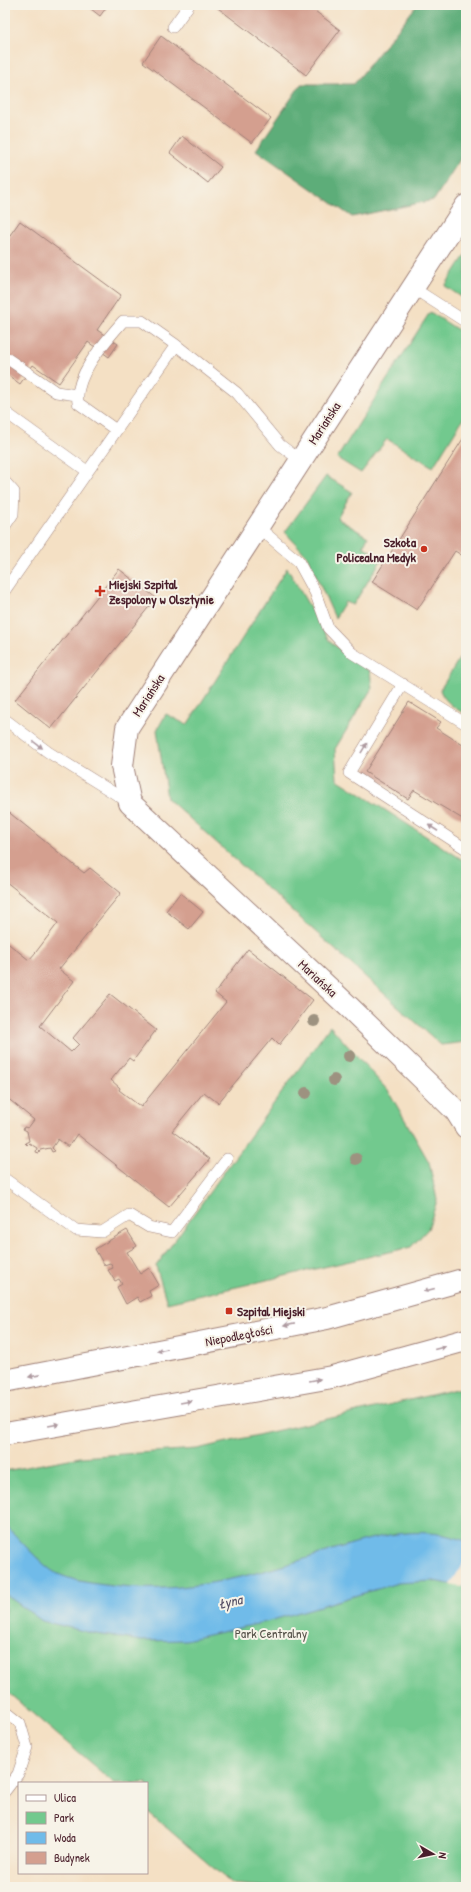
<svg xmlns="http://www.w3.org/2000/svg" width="471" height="1892" font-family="'Patrick Hand',sans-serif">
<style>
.green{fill:#72c98e;stroke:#5e745c}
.forest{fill:#5dad79;stroke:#546652}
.water{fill:#70bbe9;stroke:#5d6d8a}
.pier{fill:#f4e0c4}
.building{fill:#d49f8f}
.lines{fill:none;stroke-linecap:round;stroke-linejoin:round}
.service-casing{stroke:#9f8078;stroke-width:12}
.minor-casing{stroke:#9f8078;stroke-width:24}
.tertiary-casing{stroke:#9f8078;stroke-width:24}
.service{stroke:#fff;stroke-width:11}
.minor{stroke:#fff;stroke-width:22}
.tertiary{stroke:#fff;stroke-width:22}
.tree{fill:#9d9280}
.oneway{fill:#ae9aa0}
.poi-dot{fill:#c8321e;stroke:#f7f3e8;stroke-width:1.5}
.labels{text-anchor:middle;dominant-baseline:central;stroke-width:4;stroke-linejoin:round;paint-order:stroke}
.street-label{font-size:13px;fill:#4a1f2b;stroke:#f7f3e8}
.poi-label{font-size:13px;font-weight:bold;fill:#4a1f2b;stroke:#f7f3e8;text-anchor:start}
.park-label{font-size:13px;fill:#565249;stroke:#f7f3e8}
.water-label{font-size:14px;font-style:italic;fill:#554e64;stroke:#f7f3e8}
</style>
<rect width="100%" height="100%" fill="#f7f3e8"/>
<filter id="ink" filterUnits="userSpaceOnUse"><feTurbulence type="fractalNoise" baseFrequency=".025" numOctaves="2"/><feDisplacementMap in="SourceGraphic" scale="8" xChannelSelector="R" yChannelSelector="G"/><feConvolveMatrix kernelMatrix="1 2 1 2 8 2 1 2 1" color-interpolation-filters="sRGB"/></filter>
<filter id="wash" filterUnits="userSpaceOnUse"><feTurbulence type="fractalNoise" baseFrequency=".012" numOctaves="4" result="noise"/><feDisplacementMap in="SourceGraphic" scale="16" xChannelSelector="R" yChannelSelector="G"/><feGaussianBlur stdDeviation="0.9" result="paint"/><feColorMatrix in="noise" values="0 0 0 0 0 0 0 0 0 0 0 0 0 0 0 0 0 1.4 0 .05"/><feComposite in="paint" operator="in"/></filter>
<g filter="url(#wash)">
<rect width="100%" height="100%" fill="#f4e0c4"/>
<!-- green -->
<path class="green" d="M 466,254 L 466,300 L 445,286 Z
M 430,312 L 466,335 L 466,414 L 433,467 L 387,439 L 361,473 L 337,458 Z
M 326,476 L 352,492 L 337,518 L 368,537 L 363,546 L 382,559 L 353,605 L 345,602 L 335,618 L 307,556 L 285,532 Z
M 287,568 L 330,642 L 370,671 L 372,688 L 335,749 L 337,779 L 466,862 L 466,1042 L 441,1045 L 167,798 L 157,730 L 166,714 L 187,725 Z
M 462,654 L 466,656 L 466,714 C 455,709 444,701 440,690 Z
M 330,1026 L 389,1092 L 429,1162 L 437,1200 L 428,1229 L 411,1247 L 167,1303 L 156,1266 Z
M 466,1387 L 466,1887 L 269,1887 L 232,1884 L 147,1811 L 147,1783 L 114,1783 L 5,1690 L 5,1471 L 80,1457 L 197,1449 Z"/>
<!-- forest -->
<path class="forest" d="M 417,5 L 466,5 L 466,150 L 434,200 L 352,217 L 256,150 L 301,84 L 354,84 Z"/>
<!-- water -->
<path class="water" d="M 5,1525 C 17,1536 42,1566 56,1573 C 71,1580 88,1583 105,1585 C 172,1595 232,1581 295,1562 C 351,1545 407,1519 466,1541 L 466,1587 L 433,1581 L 398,1583 L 266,1622 L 186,1640 L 141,1641 L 96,1634 L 42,1621 L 5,1594 Z"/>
<!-- pier -->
<path class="pier" d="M 466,1559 L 466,1581 L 462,1587 L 450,1585 Z"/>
<g id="blocks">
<!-- building -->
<path class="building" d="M 86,5 L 108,5 L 100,16 Z
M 214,5 L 307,5 L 340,30 L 306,75 Z
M 161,36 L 271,118 L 252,143 L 143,62 Z
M 182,136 L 221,167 L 208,183 L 170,153 Z
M 20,221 L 121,295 L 97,330 L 118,344 L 109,357 L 88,342 L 59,383 L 33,365 L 20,384 L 5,373 L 5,325 L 9,319 L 5,316 L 5,242 Z
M 466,434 L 466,558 L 455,551 L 417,610 L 372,582 Z
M 119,569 L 156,598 L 51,729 L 15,700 Z
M 409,702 L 441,722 L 436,728 L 466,747 L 466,821 L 414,790 L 408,799 L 365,772 Z
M 6,810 L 84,873 L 90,868 L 121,893 L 59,969 L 74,981 L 40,1026 L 71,1052 L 79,1044 L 73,1038 L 110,994 L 156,1030 L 133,1061 L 129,1058 L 111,1080 L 120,1088 L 119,1090 L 141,1107 L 226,1002 L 215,993 L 248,949 L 313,1000 L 279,1045 L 272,1038 L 218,1103 L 204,1092 L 172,1131 L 210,1159 L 169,1207 L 77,1134 L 68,1147 L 58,1139 L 52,1148 L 55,1151 L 52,1152 L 50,1148 L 40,1150 L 39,1153 L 36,1152 L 37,1148 L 29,1143 L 27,1145 L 25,1143 L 29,1141 L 27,1131 L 23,1129 L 24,1127 L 28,1128 L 34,1120 L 5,1096 L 5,941 L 29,960 L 36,952 L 58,923 L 5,881 Z
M 180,893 L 203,912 L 189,929 L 166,911 Z
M 127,1230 L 137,1246 L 127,1252 L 140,1274 L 149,1268 L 159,1285 L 149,1291 L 151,1296 L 140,1302 L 137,1297 L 126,1304 L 117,1287 L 122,1284 L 119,1279 L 115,1281 L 108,1270 L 113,1268 L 110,1263 L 104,1265 L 95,1249 Z"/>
</g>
</g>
<g filter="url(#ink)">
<use href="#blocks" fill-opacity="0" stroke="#9f8078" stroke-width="1"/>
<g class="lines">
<defs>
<path id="service" d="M 173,27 L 189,5
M 413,288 L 466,322
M 5,357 L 56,392 L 77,395
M 5,412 L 87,471
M 116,430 L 78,403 C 74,375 106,341 123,321 L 142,321 L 176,345
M 5,482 L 14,492 L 13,514 L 5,526
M 258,527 L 298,561 L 315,592 L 328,628 L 352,653 L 466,724
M 5,590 L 176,345 L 237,393 L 280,445 L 300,460
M 403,684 L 349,773 L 466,849
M 7,721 L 48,752 L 130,803
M 5,1179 L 76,1230 L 102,1232 L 129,1215 L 149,1227 L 172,1232 L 227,1159
M 5,1711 L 20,1723 L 27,1747 L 18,1774 L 5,1791"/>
<path id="minor" d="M 466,206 L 127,728 L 122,766 L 130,803 L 349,1007 L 456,1111 L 466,1127"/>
<path id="tertiary" d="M 5,1381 L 327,1318 L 466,1279
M 5,1434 L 332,1377 L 466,1340"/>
</defs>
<!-- service casing -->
<use href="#service" class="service-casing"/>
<!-- minor casing -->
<use href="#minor" class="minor-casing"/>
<!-- tertiary casing -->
<use href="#tertiary" class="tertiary-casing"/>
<!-- service -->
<use href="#service" class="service"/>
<!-- minor -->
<use href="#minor" class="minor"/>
<!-- tertiary -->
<use href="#tertiary" class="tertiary"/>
</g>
<!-- trees -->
<g class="tree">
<circle cx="314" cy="1021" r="6"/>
<circle cx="349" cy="1056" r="6"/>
<circle cx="334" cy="1080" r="6"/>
<circle cx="306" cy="1093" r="6"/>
<circle cx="356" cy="1159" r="6"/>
</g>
<!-- one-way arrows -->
<defs><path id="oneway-solid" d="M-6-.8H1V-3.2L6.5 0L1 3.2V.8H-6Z"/></defs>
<g class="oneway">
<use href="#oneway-solid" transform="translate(38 745) rotate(36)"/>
<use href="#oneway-solid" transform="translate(364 748) rotate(-59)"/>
<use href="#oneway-solid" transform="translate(433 828) rotate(-147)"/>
<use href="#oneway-solid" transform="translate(429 1290) rotate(165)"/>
<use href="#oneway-solid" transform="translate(289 1325) rotate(169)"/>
<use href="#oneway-solid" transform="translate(440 1348) rotate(-15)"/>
<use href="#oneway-solid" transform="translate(162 1350) rotate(169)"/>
<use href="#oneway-solid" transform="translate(34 1376) rotate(169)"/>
<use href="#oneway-solid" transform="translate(315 1380) rotate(-10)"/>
<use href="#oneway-solid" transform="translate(186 1402) rotate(-10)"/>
<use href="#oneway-solid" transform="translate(54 1425) rotate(-10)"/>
</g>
</g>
<!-- markers -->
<g class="poi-dot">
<circle cx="424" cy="549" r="4"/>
<path d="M98 585h4v4h4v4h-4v4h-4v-4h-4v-4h4z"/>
<rect x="225" y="1307" width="8" height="8" rx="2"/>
</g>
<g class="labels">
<!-- street labels -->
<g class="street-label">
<text transform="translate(324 423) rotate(-57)">Mariańska</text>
<text transform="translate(148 695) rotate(-57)">Mariańska</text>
<text transform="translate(318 978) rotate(43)">Mariańska</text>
<text transform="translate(239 1335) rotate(-11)">Niepodległości</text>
</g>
<!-- poi labels -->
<g class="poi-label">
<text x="416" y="542" text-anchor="end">Szkoła<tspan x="416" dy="15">Policealna Medyk</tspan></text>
<text x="109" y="584">Miejski Szpital<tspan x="109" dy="15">Zespolony w Olsztynie</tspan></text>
<text x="237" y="1311">Szpital Miejski</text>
</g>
<!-- park labels -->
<g class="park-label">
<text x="271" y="1633">Park Centralny</text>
</g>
<!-- water labels -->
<g class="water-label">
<text transform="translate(230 1601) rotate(-12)">Łyna</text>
</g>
</g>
<!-- margin -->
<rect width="471" height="1892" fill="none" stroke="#f7f3e8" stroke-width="20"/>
<!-- legend -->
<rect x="18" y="1782" width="130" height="92" fill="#f7f3e8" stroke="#b29e9c"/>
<rect x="26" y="1795" width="20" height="6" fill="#ffffff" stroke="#b29e9c"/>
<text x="54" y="1802" font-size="12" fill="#4a1f2b">Ulica</text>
<rect x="26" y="1812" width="20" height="12" fill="#72c98e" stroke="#b29e9c"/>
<text x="54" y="1822" font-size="12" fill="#4a1f2b">Park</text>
<rect x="26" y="1832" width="20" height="12" fill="#70bbe9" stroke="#b29e9c"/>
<text x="54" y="1842" font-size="12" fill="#4a1f2b">Woda</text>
<rect x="26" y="1852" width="20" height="12" fill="#d49f8f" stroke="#b29e9c"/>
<text x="54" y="1862" font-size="12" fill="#4a1f2b">Budynek</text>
<!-- north arrow -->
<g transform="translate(433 1854) rotate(99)" stroke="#f7f3e8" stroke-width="3" paint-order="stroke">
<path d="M0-3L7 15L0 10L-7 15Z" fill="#4a1f2b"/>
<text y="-6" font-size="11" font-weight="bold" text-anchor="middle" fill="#4a1f2b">N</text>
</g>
</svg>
